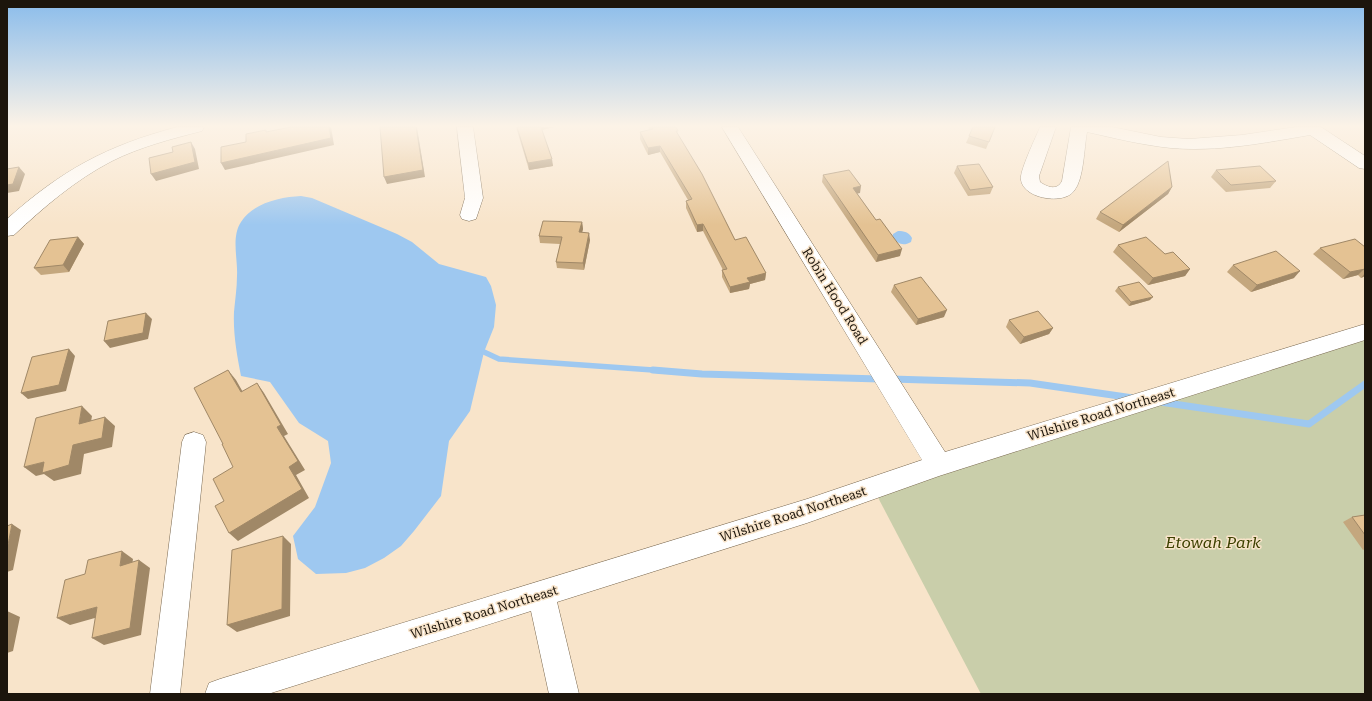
<svg xmlns="http://www.w3.org/2000/svg" width="1372" height="701" font-family="'Roboto Serif',serif">
<style>
.green{fill:#c9ceaa}
.water{fill:#9ec8f0}
.lines{fill:none;stroke-linecap:round;stroke-linejoin:round}
.stream-far1{stroke:#9ec8f0;stroke-width:5.5}
.stream{stroke:#9ec8f0;stroke-width:7}
.street-casing{stroke:#7a6951;stroke-width:1}
.street{fill:#fff;fill-rule:evenodd}
.wall{fill:#c4a77e}
.shaded-wall{fill:#a08867}
.building{fill:#e4c293;stroke:#a08867}
.labels{text-anchor:middle;dominant-baseline:central;stroke-width:3;stroke-linejoin:round;paint-order:stroke}
.street-label{font-size:13px;fill:#1c150c;stroke:#f8e4ca}
.near-park-label{font-size:16px;font-style:italic;fill:#3c4000;stroke:#f8e4ca}
</style>
<rect width="100%" height="100%" fill="#f8e4ca"/>
<!-- green -->
<path class="green" d="M 1365,334 L 1365,694 L 981,694 L 873,488 Z"/>
<!-- water -->
<path class="water" d="M 301,196 L 312,198 L 397,234 L 412,242 L 439,264 L 486,277 L 491,286 L 496,305 L 494,327 L 484,352 L 470,411 L 449,441 L 441,496 L 414,531 L 401,546 L 384,558 L 365,568 L 346,573 L 316,574 L 298,559 L 293,536 L 315,507 L 331,463 L 328,441 L 299,423 L 270,382 L 241,376 C 237,355 233,334 234,312 C 235,300 237,288 237,276 C 238,259 231,237 241,222 C 253,203 280,197 301,196 Z
M 898,231 C 904,231 909,232 912,238 L 911,242 C 902,247 898,243 892,237 L 893,234 Z"/>
<g class="lines">
<!-- stream-far1 -->
<path class="stream-far1" d="M 484,352 L 499,359 L 667,371"/>
<!-- stream -->
<path class="stream" d="M 653,370 L 702,374 L 880,379
M 891,379 L 1030,383 L 1133,398
M 1160,402 L 1309,424 L 1365,384"/>
<defs>
<path id="street" d="M 177,127 L 204,127 L 202,131 C 171,139 140,147 112,161 C 75,180 44,207 14,235 L 7,236 L 7,219 C 62,170 106,146 177,127 Z
M 457,127 L 473,127 L 483,198 L 476,219 L 469,221 L 462,219 L 460,215 L 465,198 Z
M 722,127 L 738,127 L 945,452 L 1365,324 L 1365,340 L 939,476 L 807,523 L 557,602 L 579,694 L 549,694 L 531,611 L 268,694 L 205,694 L 209,683 L 220,679 L 807,499 L 922,460 Z
M 1040,127 L 1056,127 L 1039,176 L 1040,182 C 1047,187 1057,191 1062,181 L 1071,127 L 1112,127 L 1161,137 L 1189,139 L 1242,135 L 1296,127 L 1321,127 L 1365,156 L 1365,169 L 1359,168 L 1310,135 C 1264,143 1217,152 1171,148 C 1142,145 1114,138 1087,132 C 1084,148 1084,179 1074,191 C 1063,206 1018,198 1021,176 C 1023,164 1035,139 1040,127 Z
M 194,432 L 203,435 L 206,442 L 180,694 L 150,694 L 182,442 L 185,435 Z"/>
</defs>
<!-- street casing -->
<use href="#street" class="street-casing"/>
<!-- street -->
<use href="#street" class="street"/>
</g>
<!-- wall -->
<path class="wall" d="M 516,127 L 554,127 L 542,130 L 553,166 L 529,170 Z
M 648,127 L 676,127 L 678,135 L 735,240 L 766,273 L 765,280 L 750,284 L 749,289 L 730,293 L 722,277 L 722,270 L 723,270 L 703,231 L 697,232 L 686,208 L 686,201 L 688,200 L 660,152 L 648,155 L 640,139 L 640,132 L 650,130 Z
M 995,127 L 986,149 L 966,143 L 969,136 Z
M 957,166 L 993,187 L 990,194 L 968,196 L 954,173 Z
M 1216,170 L 1276,181 L 1270,188 L 1226,192 L 1211,177 Z
M 823,175 L 860,193 L 857,193 L 900,256 L 876,262 L 822,182 Z
M 1172,187 L 1168,194 L 1119,232 L 1096,219 L 1100,212 Z
M 582,222 L 583,229 L 582,233 L 590,240 L 584,270 L 557,268 L 556,262 L 560,244 L 540,243 L 539,236 Z
M 78,237 L 84,244 L 69,272 L 41,275 L 34,268 Z
M 1118,245 L 1165,254 L 1190,269 L 1185,276 L 1148,285 L 1113,252 Z
M 1365,247 L 1365,276 L 1361,278 L 1358,275 L 1343,279 L 1313,254 L 1320,248 Z
M 1233,265 L 1294,278 L 1251,292 L 1227,272 Z
M 894,285 L 944,317 L 916,325 L 891,292 Z
M 1118,287 L 1150,300 L 1129,306 L 1115,291 Z
M 1009,320 L 1053,328 L 1049,334 L 1020,344 L 1006,327 Z
M 1365,515 L 1365,549 L 1363,550 L 1343,522 L 1352,517 Z"/>
<!-- shaded-wall -->
<path class="shaded-wall" d="M 329,127 L 331,127 L 334,145 L 225,170 L 221,163 Z
M 416,127 L 417,127 L 425,177 L 387,184 L 384,177 Z
M 541,127 L 554,127 L 541,130 Z
M 191,142 L 195,149 L 199,169 L 156,181 L 151,174 Z
M 660,146 L 660,152 L 648,155 L 648,148 Z
M 552,159 L 553,166 L 529,170 L 528,163 Z
M 19,167 L 25,174 L 19,191 L 7,193 L 7,185 Z
M 861,186 L 860,193 L 851,195 L 853,188 Z
M 1172,187 L 1168,194 L 1119,232 L 1123,225 Z
M 582,222 L 583,229 L 580,239 L 579,232 Z
M 703,224 L 703,231 L 697,232 L 697,225 Z
M 589,233 L 590,240 L 584,270 L 583,263 Z
M 78,237 L 84,244 L 69,272 L 63,265 Z
M 902,249 L 900,256 L 876,262 L 878,255 Z
M 1365,268 L 1358,275 L 1343,279 L 1350,272 Z
M 1190,269 L 1185,276 L 1148,285 L 1153,278 Z
M 1300,271 L 1294,278 L 1251,292 L 1257,285 Z
M 766,273 L 765,280 L 750,284 L 749,289 L 730,293 L 730,287 L 747,278 Z
M 1365,273 L 1365,276 L 1361,278 Z
M 1153,297 L 1150,300 L 1129,306 L 1131,302 Z
M 947,310 L 944,317 L 916,325 L 918,319 Z
M 146,313 L 152,319 L 148,339 L 110,348 L 104,341 Z
M 1053,328 L 1049,334 L 1020,344 L 1024,337 Z
M 69,349 L 75,356 L 66,391 L 28,399 L 21,393 Z
M 228,370 L 236,380 L 248,401 L 241,392 Z
M 257,383 L 264,393 L 288,434 L 284,436 L 305,470 L 296,475 L 309,498 L 238,541 L 229,533 L 289,467 L 277,427 Z
M 82,406 L 92,416 L 89,433 L 79,424 Z
M 105,417 L 115,426 L 112,447 L 84,454 L 81,474 L 54,481 L 44,474 L 36,476 L 24,467 L 44,462 L 73,445 Z
M 12,524 L 21,530 L 13,570 L 7,572 L 7,550 Z
M 283,536 L 291,544 L 290,616 L 237,632 L 227,625 Z
M 122,551 L 133,559 L 131,573 L 120,566 Z
M 139,560 L 150,568 L 141,635 L 104,645 L 92,638 Z
M 97,607 L 109,614 L 70,625 L 57,618 Z
M 7,611 L 20,617 L 13,651 L 7,653 Z"/>
<!-- building -->
<path class="building" d="M 291,127 L 329,127 L 331,138 L 221,163 L 221,147 L 246,142 L 246,134 L 266,130 L 266,132 Z
M 380,127 L 416,127 L 423,170 L 384,177 Z
M 517,127 L 541,127 L 552,159 L 528,163 Z
M 652,127 L 676,127 L 678,131 L 676,131 L 702,174 L 735,240 L 746,237 L 766,273 L 747,278 L 750,282 L 730,287 L 722,270 L 727,269 L 703,224 L 697,225 L 686,201 L 692,199 L 660,146 L 648,148 L 640,132 L 653,129 Z
M 973,127 L 995,127 L 989,142 L 969,136 Z
M 191,142 L 195,162 L 151,174 L 149,158 L 173,152 L 172,147 Z
M 1168,161 L 1172,187 L 1123,225 L 1100,212 Z
M 979,164 L 993,187 L 970,190 L 957,166 Z
M 1260,166 L 1276,181 L 1231,185 L 1216,170 Z
M 19,167 L 13,184 L 7,185 L 7,169 Z
M 849,170 L 861,186 L 853,188 L 876,220 L 880,219 L 902,249 L 878,255 L 823,175 Z
M 543,221 L 582,222 L 579,232 L 589,233 L 583,263 L 556,262 L 562,237 L 539,236 Z
M 78,237 L 63,265 L 34,268 L 50,240 Z
M 1146,237 L 1165,254 L 1173,252 L 1190,269 L 1153,278 L 1118,245 Z
M 1355,239 L 1365,247 L 1365,269 L 1350,272 L 1320,248 Z
M 1276,251 L 1300,271 L 1257,285 L 1233,265 Z
M 921,277 L 947,310 L 918,319 L 894,285 Z
M 1139,282 L 1153,297 L 1131,302 L 1118,287 Z
M 1038,311 L 1053,328 L 1024,337 L 1009,320 Z
M 146,313 L 143,333 L 104,341 L 108,321 Z
M 69,349 L 59,385 L 21,393 L 32,357 Z
M 228,370 L 241,392 L 257,383 L 281,425 L 277,427 L 298,461 L 289,467 L 302,489 L 229,533 L 215,506 L 224,501 L 213,479 L 233,467 L 222,444 L 223,444 L 194,388 Z
M 82,406 L 79,424 L 105,417 L 102,438 L 73,445 L 69,465 L 42,473 L 44,462 L 24,467 L 36,418 Z
M 1365,515 L 1365,535 L 1352,517 Z
M 12,524 L 7,550 L 7,526 Z
M 283,536 L 282,609 L 227,625 L 232,550 Z
M 122,551 L 120,566 L 139,560 L 130,628 L 92,638 L 97,607 L 57,618 L 65,580 L 85,574 L 88,560 Z"/>
<!-- sky -->
<linearGradient id="sky" x2="0" y2="1"><stop stop-color="#8abceb"/><stop offset="0.56" stop-color="#fcf3e7"/><stop offset="1" stop-color="#fcf3e7" stop-opacity="0"/></linearGradient>
<rect width="1372" height="225" fill="url(#sky)"/>
<g class="labels">
<!-- street labels -->
<g class="street-label">
<text transform="translate(835 296) rotate(58)">Robin Hood Road</text>
<text transform="translate(1101 414) rotate(-17)">Wilshire Road Northeast</text>
<text transform="translate(793 514) rotate(-18)">Wilshire Road Northeast</text>
<text transform="translate(484 612) rotate(-17)">Wilshire Road Northeast</text>
</g>
<!-- near-park labels -->
<g class="near-park-label">
<text x="1213" y="542">Etowah Park</text>
</g>
</g>
<!-- border -->
<rect width="1372" height="701" fill="none" stroke="#1c150c" stroke-width="16"/>
</svg>
